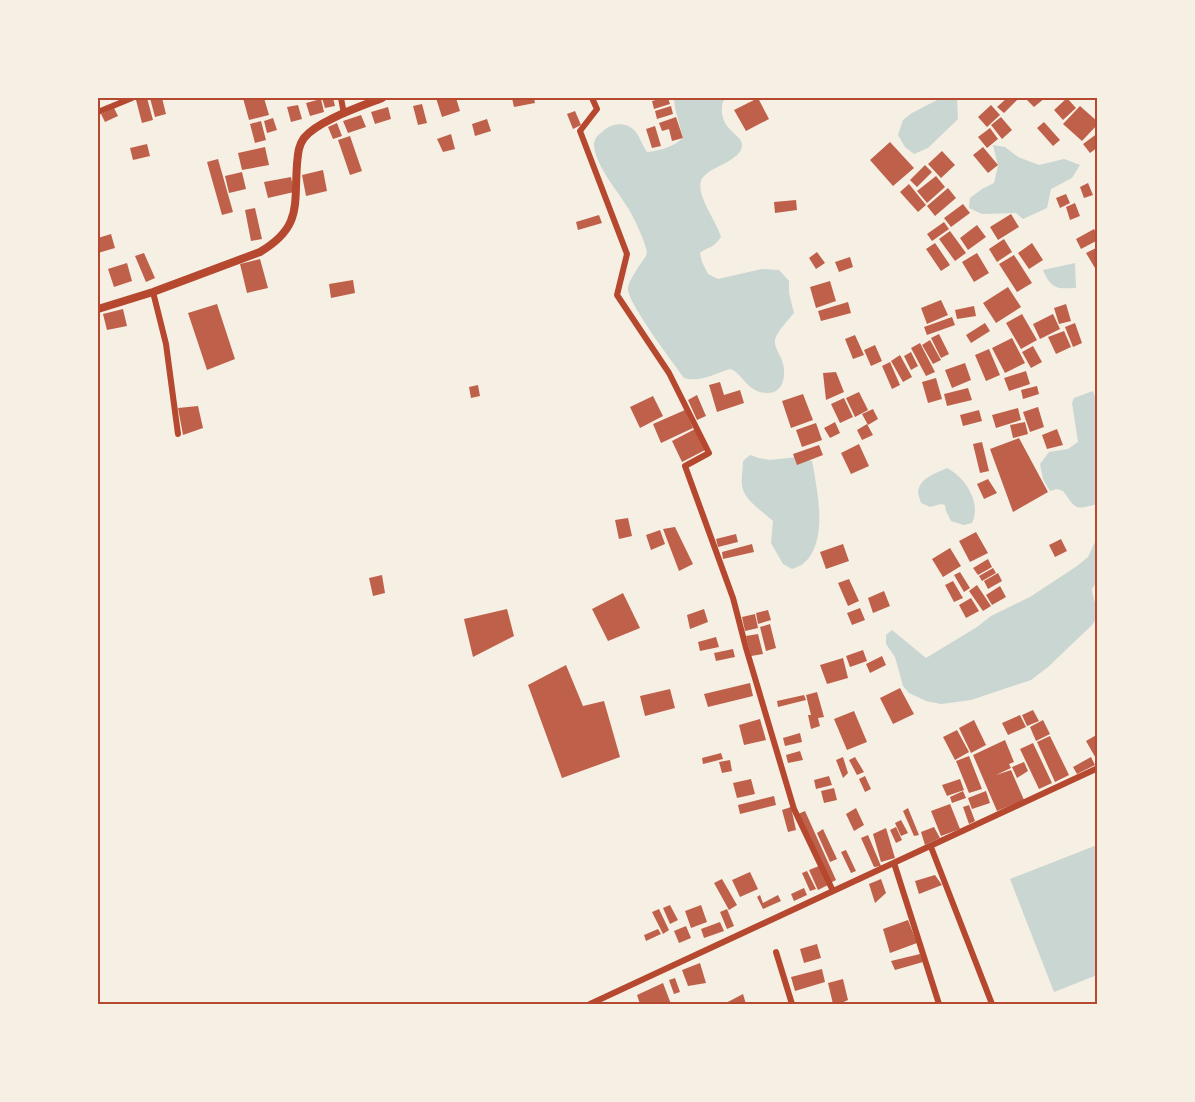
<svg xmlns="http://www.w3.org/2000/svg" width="1195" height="1102" font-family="Figtree,sans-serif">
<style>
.water{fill:#c9d6d2}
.building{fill:#bf614a}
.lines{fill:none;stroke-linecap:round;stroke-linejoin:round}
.minor{stroke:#b5482f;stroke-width:6}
.tertiary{stroke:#b5482f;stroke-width:8}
.neatline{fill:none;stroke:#b5482f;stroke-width:2}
</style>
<rect width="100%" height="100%" fill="#f6efe4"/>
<!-- water -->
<path class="water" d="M 674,98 L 729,98 L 723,101 C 716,130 743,134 742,145 C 742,162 705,167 701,181 C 696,196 717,222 721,237 C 713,249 709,246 700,253 L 702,262 L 708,274 L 718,279 L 762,269 L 779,270 L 789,281 L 789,293 L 794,313 C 789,319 776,333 775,340 C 774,346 779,353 781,358 C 786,368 786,387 774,392 C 768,394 760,393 755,390 C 745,385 740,372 730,369 C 716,373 699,383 684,378 C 674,364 626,301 628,288 C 629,280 641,263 646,256 L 647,252 C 644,239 637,225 631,213 C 621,195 593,164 594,143 C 595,138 598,135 602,132 C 611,123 626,121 635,131 C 640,137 642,145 647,152 C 659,151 675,146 683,138 L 675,108 Z
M 941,98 L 957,99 L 958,119 L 928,148 L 914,154 L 905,147 L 898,135 L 903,120 L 912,113 Z
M 993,145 L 1005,147 L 1018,157 L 1039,165 L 1064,159 L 1080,165 L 1072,178 L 1051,189 L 1047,208 L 1023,219 L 1016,213 L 982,214 L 969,208 L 970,198 L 982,189 L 994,183 L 998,166 Z
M 1075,263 L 1076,288 C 1057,289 1051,289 1043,270 Z
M 1093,391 L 1098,406 L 1097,504 C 1073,511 1076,508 1063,491 L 1057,489 L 1050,491 L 1043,479 L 1040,464 L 1049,452 L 1068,449 L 1078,442 L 1072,403 L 1074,398 Z
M 750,455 L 759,458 L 770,460 L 797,457 L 812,461 C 817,489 829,541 804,563 C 801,566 796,567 792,569 L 783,564 L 771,543 L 773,521 C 764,512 743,500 742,485 C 741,478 743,469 743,461 Z
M 947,468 C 965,477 982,503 972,523 L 964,525 L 951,521 L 946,511 L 945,505 L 941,504 L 930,507 L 921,503 C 921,502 918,494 918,493 C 919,478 936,473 947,468 Z
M 1097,540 L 1097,581 L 1092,589 C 1093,604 1103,612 1092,625 L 1048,667 L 1031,680 L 971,700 L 941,704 L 926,701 L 909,693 L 903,686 L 895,657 L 886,644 L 886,635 L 892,630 L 926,658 L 977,627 L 991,616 L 1030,597 L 1077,566 L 1088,557 L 1094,544 Z
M 1097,845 L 1097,975 L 1054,992 L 1010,879 Z"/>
<!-- building -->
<path class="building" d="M 147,98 L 153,120 L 142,123 L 136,100 Z
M 150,98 L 162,98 L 166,114 L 155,117 Z
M 243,98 L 264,98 L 269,115 L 249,120 Z
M 322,98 L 333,98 L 335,106 L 325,108 Z
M 436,98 L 456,98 L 460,111 L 442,117 Z
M 512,98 L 534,98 L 535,103 L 514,107 Z
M 663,98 L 668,98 L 670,104 L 654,109 L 652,101 Z
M 758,98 L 769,119 L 746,131 L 734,110 Z
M 1007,98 L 1014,98 L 1017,100 L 1004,113 L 997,107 Z
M 1030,98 L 1045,98 L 1034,107 L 1027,100 Z
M 1067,98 L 1076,108 L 1063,120 L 1054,110 Z
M 321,99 L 324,112 L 310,116 L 306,103 Z
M 422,104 L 427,123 L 418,125 L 413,106 Z
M 298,105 L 302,119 L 291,122 L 287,107 Z
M 991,105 L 1000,115 L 987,127 L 978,117 Z
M 671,106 L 673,114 L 657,119 L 655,111 Z
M 1080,106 L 1098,122 L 1098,124 L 1082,141 L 1063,124 Z
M 388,107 L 391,119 L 375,124 L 371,112 Z
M 114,108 L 118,116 L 105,122 L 101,114 Z
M 575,111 L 581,125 L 573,129 L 567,114 Z
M 361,115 L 366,127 L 348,133 L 343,121 Z
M 676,117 L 683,138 L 672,141 L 669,129 L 662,131 L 659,123 Z
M 1001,117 L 1012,130 L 1002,139 L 991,125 Z
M 273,118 L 277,130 L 267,133 L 264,121 Z
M 487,119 L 491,131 L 475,136 L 472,124 Z
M 261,121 L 266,140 L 255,143 L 250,124 Z
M 1044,122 L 1060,140 L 1053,146 L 1037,128 Z
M 337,123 L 342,136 L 333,139 L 328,127 Z
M 655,126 L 661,146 L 652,148 L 646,129 Z
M 990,128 L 998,139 L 987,148 L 978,137 Z
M 1098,133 L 1098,147 L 1090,153 L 1083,144 Z
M 451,134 L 455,149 L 443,152 L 437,139 Z
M 350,136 L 362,171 L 350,175 L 338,140 Z
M 890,142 L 914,168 L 893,186 L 870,160 Z
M 147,144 L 150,156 L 133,160 L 130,148 Z
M 265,147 L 269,165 L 242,170 L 238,153 Z
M 983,147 L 998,165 L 988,173 L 973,155 Z
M 942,151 L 955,165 L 941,178 L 928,164 Z
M 218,159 L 233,212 L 222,215 L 207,162 Z
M 925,165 L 932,172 L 917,187 L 910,180 Z
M 323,170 L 327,191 L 306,196 L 302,175 Z
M 242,172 L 246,189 L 229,193 L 225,176 Z
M 936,176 L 945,187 L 927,203 L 917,191 Z
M 291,177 L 294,192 L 268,198 L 264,182 Z
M 1088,183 L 1093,195 L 1084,198 L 1080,187 Z
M 909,184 L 926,205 L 918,212 L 900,192 Z
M 948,188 L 956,198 L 935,216 L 927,206 Z
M 1066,194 L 1070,203 L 1060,208 L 1056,198 Z
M 796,200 L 797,210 L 775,213 L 774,202 Z
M 1075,203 L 1080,216 L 1070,220 L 1066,207 Z
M 963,204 L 970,213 L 951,227 L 944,218 Z
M 255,208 L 262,239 L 251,241 L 245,210 Z
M 1011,214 L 1019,227 L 998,240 L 990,227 Z
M 599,215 L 602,223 L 578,230 L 576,222 Z
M 944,222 L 949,229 L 932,241 L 927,234 Z
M 977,225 L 986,237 L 968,250 L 960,238 Z
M 1094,229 L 1098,236 L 1098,240 L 1081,249 L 1076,239 Z
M 950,231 L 966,253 L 955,261 L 939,239 Z
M 111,234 L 115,248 L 98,253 L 98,238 Z
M 1004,239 L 1012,252 L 997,262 L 989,249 Z
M 935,243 L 950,265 L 941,271 L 926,249 Z
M 1032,243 L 1043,260 L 1029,269 L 1018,253 Z
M 1098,247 L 1098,273 L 1086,253 Z
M 817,252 L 825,263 L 816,269 L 809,258 Z
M 144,253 L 155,278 L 146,282 L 135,256 Z
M 977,253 L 989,273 L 974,282 L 962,262 Z
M 1014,255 L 1032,283 L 1017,292 L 999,264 Z
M 850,257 L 853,267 L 839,272 L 835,262 Z
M 260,259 L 268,288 L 247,293 L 240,264 Z
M 127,263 L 132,281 L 114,287 L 108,269 Z
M 353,280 L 355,293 L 331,298 L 329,284 Z
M 830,281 L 836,301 L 816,308 L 810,287 Z
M 1008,287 L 1021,307 L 996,323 L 983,303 Z
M 941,300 L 948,315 L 927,324 L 921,308 Z
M 848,302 L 851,313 L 821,321 L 818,311 Z
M 217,304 L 235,359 L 207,370 L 188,313 Z
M 1066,304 L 1071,321 L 1059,324 L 1054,308 Z
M 974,306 L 976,316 L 957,319 L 955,310 Z
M 123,309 L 127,326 L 107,330 L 103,314 Z
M 1022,314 L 1037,340 L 1021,349 L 1006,323 Z
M 1053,314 L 1060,329 L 1040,339 L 1033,324 Z
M 952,317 L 955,325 L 927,335 L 924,327 Z
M 985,323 L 990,331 L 971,343 L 966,335 Z
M 1075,323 L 1082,343 L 1073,347 L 1065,327 Z
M 1064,331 L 1071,347 L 1056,354 L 1048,337 Z
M 939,334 L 949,354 L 941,358 L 931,338 Z
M 855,335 L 864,355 L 853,359 L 845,339 Z
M 1012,338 L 1025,363 L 1005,373 L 992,348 Z
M 930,340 L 941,360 L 933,364 L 922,345 Z
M 920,343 L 935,372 L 926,376 L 911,348 Z
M 875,345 L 882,361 L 871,366 L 864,350 Z
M 1033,346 L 1042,362 L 1031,368 L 1022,352 Z
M 989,349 L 1000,375 L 986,381 L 975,355 Z
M 911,352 L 918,366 L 911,370 L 904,356 Z
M 900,355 L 912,377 L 903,382 L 891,361 Z
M 890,362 L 900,385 L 892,389 L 882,366 Z
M 965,363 L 971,380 L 952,388 L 945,370 Z
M 1026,371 L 1030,384 L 1009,391 L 1004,378 Z
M 836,372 L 844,392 L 826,400 L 823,373 Z
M 936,378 L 942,399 L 928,403 L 922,382 Z
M 720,382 L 724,395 L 740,390 L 744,403 L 717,412 L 709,385 Z
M 478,385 L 480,396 L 471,398 L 469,387 Z
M 1037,386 L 1039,394 L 1023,399 L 1021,390 Z
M 968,388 L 972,400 L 947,406 L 944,394 Z
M 859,392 L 868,410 L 855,417 L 846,398 Z
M 803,394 L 813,420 L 791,428 L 782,401 Z
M 697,395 L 706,416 L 697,420 L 688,400 Z
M 653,396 L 663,416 L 640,428 L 630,407 Z
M 844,398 L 853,417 L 840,423 L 831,404 Z
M 198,406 L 203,428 L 183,435 L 178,408 Z
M 1038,407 L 1044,427 L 1030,432 L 1023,412 Z
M 1018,408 L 1021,420 L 996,428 L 992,415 Z
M 873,409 L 878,419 L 868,425 L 862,414 Z
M 685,410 L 693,428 L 661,443 L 653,424 Z
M 979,410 L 982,421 L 963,426 L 960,415 Z
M 835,422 L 840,433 L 830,438 L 824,428 Z
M 1025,422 L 1028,434 L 1013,438 L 1010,425 Z
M 816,423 L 822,440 L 802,447 L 796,430 Z
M 867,424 L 873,435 L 862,440 L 857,430 Z
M 695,429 L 705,450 L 682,462 L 672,441 Z
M 1057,429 L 1063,445 L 1047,449 L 1042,435 Z
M 1019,438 L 1048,492 L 1013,512 L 990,449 Z
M 982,442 L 989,471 L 980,473 L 973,444 Z
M 859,444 L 869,466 L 851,474 L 841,453 Z
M 819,445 L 823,455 L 797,465 L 793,454 Z
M 988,479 L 997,493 L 984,499 L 977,484 Z
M 628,518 L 632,536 L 619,539 L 615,520 Z
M 675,527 L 693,564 L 679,571 L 663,529 Z
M 660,530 L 665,544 L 651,550 L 646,535 Z
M 976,532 L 988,553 L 970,562 L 959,541 Z
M 736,534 L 738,542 L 718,547 L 716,539 Z
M 1061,539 L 1067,551 L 1055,557 L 1049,545 Z
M 752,544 L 754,552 L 723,559 L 722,552 Z
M 843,544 L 849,561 L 826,569 L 820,552 Z
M 950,548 L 961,566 L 943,577 L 932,559 Z
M 988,559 L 992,567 L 978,575 L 973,568 Z
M 993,568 L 996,573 L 982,581 L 979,576 Z
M 960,572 L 970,588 L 964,592 L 954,575 Z
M 998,573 L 1002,581 L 988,589 L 984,581 Z
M 382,575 L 385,593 L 373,596 L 369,578 Z
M 849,579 L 859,601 L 848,606 L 838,583 Z
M 953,581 L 963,598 L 954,602 L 945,585 Z
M 977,585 L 991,606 L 983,611 L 969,591 Z
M 1000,586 L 1006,597 L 992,605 L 986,595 Z
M 884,591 L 890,606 L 873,613 L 868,598 Z
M 623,593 L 640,628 L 608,641 L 592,609 Z
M 971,598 L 979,611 L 966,618 L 959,605 Z
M 860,608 L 865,620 L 852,625 L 847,613 Z
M 507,609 L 514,636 L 473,657 L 464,619 Z
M 704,609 L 708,622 L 690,629 L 687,615 Z
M 768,610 L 771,620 L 758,624 L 756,613 Z
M 755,614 L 758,628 L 745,631 L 742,617 Z
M 770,624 L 776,648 L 766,651 L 760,627 Z
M 758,634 L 763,654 L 751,656 L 746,636 Z
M 716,637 L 719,647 L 700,651 L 698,642 Z
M 733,649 L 735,657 L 716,661 L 714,653 Z
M 863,650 L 867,661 L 850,667 L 846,656 Z
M 882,656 L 886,665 L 870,673 L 866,664 Z
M 843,658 L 848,678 L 827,684 L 820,665 Z
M 566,665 L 583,706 L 604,701 L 620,757 L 562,778 L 528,685 Z
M 750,683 L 753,696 L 708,707 L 704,694 Z
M 900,688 L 914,714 L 893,724 L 880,698 Z
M 670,689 L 675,708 L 645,716 L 640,696 Z
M 817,692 L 824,717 L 818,718 L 820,726 L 811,729 L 808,715 L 811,715 L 806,695 Z
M 804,695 L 806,700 L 778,707 L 777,701 Z
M 1033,710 L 1039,721 L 1027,726 L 1022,715 Z
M 854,711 L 867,742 L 847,750 L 834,719 Z
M 1020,715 L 1026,727 L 1008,735 L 1002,723 Z
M 760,719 L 766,740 L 744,745 L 739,725 Z
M 974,720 L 986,745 L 971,753 L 959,728 Z
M 1043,720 L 1050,734 L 1036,741 L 1030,727 Z
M 957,730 L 969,752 L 955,760 L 943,737 Z
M 800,733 L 802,742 L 785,746 L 783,738 Z
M 1098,734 L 1098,762 L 1086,741 Z
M 1050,736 L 1069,775 L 1055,782 L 1037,742 Z
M 1005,740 L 1014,762 L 1009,764 L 1011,768 L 996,775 L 1011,770 L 1024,800 L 997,811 L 973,755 Z
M 1033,743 L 1052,783 L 1039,789 L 1020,749 Z
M 800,751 L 803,760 L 788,763 L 786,755 Z
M 721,753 L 723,759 L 703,764 L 702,758 Z
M 969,756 L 982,789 L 969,793 L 956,761 Z
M 843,757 L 848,773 L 843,778 L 836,760 Z
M 855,757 L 864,772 L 857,775 L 849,760 Z
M 1091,757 L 1095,765 L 1077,774 L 1073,767 Z
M 730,760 L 732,771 L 722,773 L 719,762 Z
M 1024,762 L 1028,771 L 1017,778 L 1012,767 Z
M 829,776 L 832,785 L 816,789 L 814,780 Z
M 865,776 L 871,789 L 865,792 L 859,779 Z
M 751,779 L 755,794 L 737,798 L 733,783 Z
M 960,779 L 964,790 L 947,796 L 942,785 Z
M 834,788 L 837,800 L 824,803 L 821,791 Z
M 963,791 L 966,798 L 952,803 L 950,797 Z
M 986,791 L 990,803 L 972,809 L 968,798 Z
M 774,796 L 776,805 L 740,814 L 738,805 Z
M 950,804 L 960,829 L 941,836 L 931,811 Z
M 969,805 L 975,821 L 969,824 L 963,807 Z
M 791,807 L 796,830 L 788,832 L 782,810 Z
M 856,808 L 864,825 L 854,831 L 846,814 Z
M 908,808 L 919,835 L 914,836 L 903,811 Z
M 805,811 L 836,880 L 830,883 L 798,814 Z
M 901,820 L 908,833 L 901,836 L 895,823 Z
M 896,827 L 902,840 L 896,843 L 890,830 Z
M 934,827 L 940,838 L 925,845 L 921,832 Z
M 886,828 L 895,858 L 881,862 L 873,834 Z
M 823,829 L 837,859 L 830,862 L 817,833 Z
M 868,835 L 881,866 L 874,867 L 861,838 Z
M 846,850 L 856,871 L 851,873 L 841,852 Z
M 819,866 L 828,885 L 818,890 L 809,870 Z
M 807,871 L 816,889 L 810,891 L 802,873 Z
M 750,872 L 758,889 L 740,897 L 732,880 Z
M 935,875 L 942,885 L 919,894 L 915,881 Z
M 722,879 L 737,905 L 729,910 L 714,883 Z
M 881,879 L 886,893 L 875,903 L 869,884 Z
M 804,888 L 807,895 L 794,901 L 791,894 Z
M 760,895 L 763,903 L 778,895 L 781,901 L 763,909 L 757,897 Z
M 670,905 L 678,920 L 670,924 L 663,908 Z
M 701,905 L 707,922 L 691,928 L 685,911 Z
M 659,909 L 669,930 L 663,934 L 652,912 Z
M 727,909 L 734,926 L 727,929 L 720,912 Z
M 908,920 L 917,943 L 890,953 L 883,929 Z
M 720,922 L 724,931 L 704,938 L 701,929 Z
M 686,926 L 691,938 L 679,943 L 674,931 Z
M 658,929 L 661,934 L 646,941 L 644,935 Z
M 817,944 L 821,958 L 804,963 L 800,949 Z
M 920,954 L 923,962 L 895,970 L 891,961 Z
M 700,963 L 706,983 L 688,986 L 682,970 Z
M 822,969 L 825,982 L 795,991 L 791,977 Z
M 675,978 L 680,992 L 674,994 L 669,980 Z
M 843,979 L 848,1000 L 839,1004 L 833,1004 L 828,983 Z
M 663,983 L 671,1004 L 640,1004 L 637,995 Z
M 743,994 L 746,1004 L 724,1004 Z"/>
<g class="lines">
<!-- minor -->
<path class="minor" d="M 341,98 L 344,114
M 592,98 L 597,109 L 580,131 L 627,254 L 617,295 L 669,373 L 709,453 L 685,466 L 733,598 L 746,648 L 794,809 L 833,891
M 98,112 L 132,98
M 153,292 L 166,344 L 178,434
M 931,847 L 992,1004
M 894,863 L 939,1004
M 776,952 L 792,1004
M 590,1004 C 759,925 929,848 1098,768"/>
<!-- tertiary -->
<path class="tertiary" d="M 98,309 L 153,292 L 260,252 C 302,227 294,206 297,164 C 298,155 298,146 304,138 C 317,121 362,106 382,98"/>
</g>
<!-- border -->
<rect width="1195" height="1102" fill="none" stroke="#f6efe4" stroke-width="198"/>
<rect x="99" y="99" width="997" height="904" class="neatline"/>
</svg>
